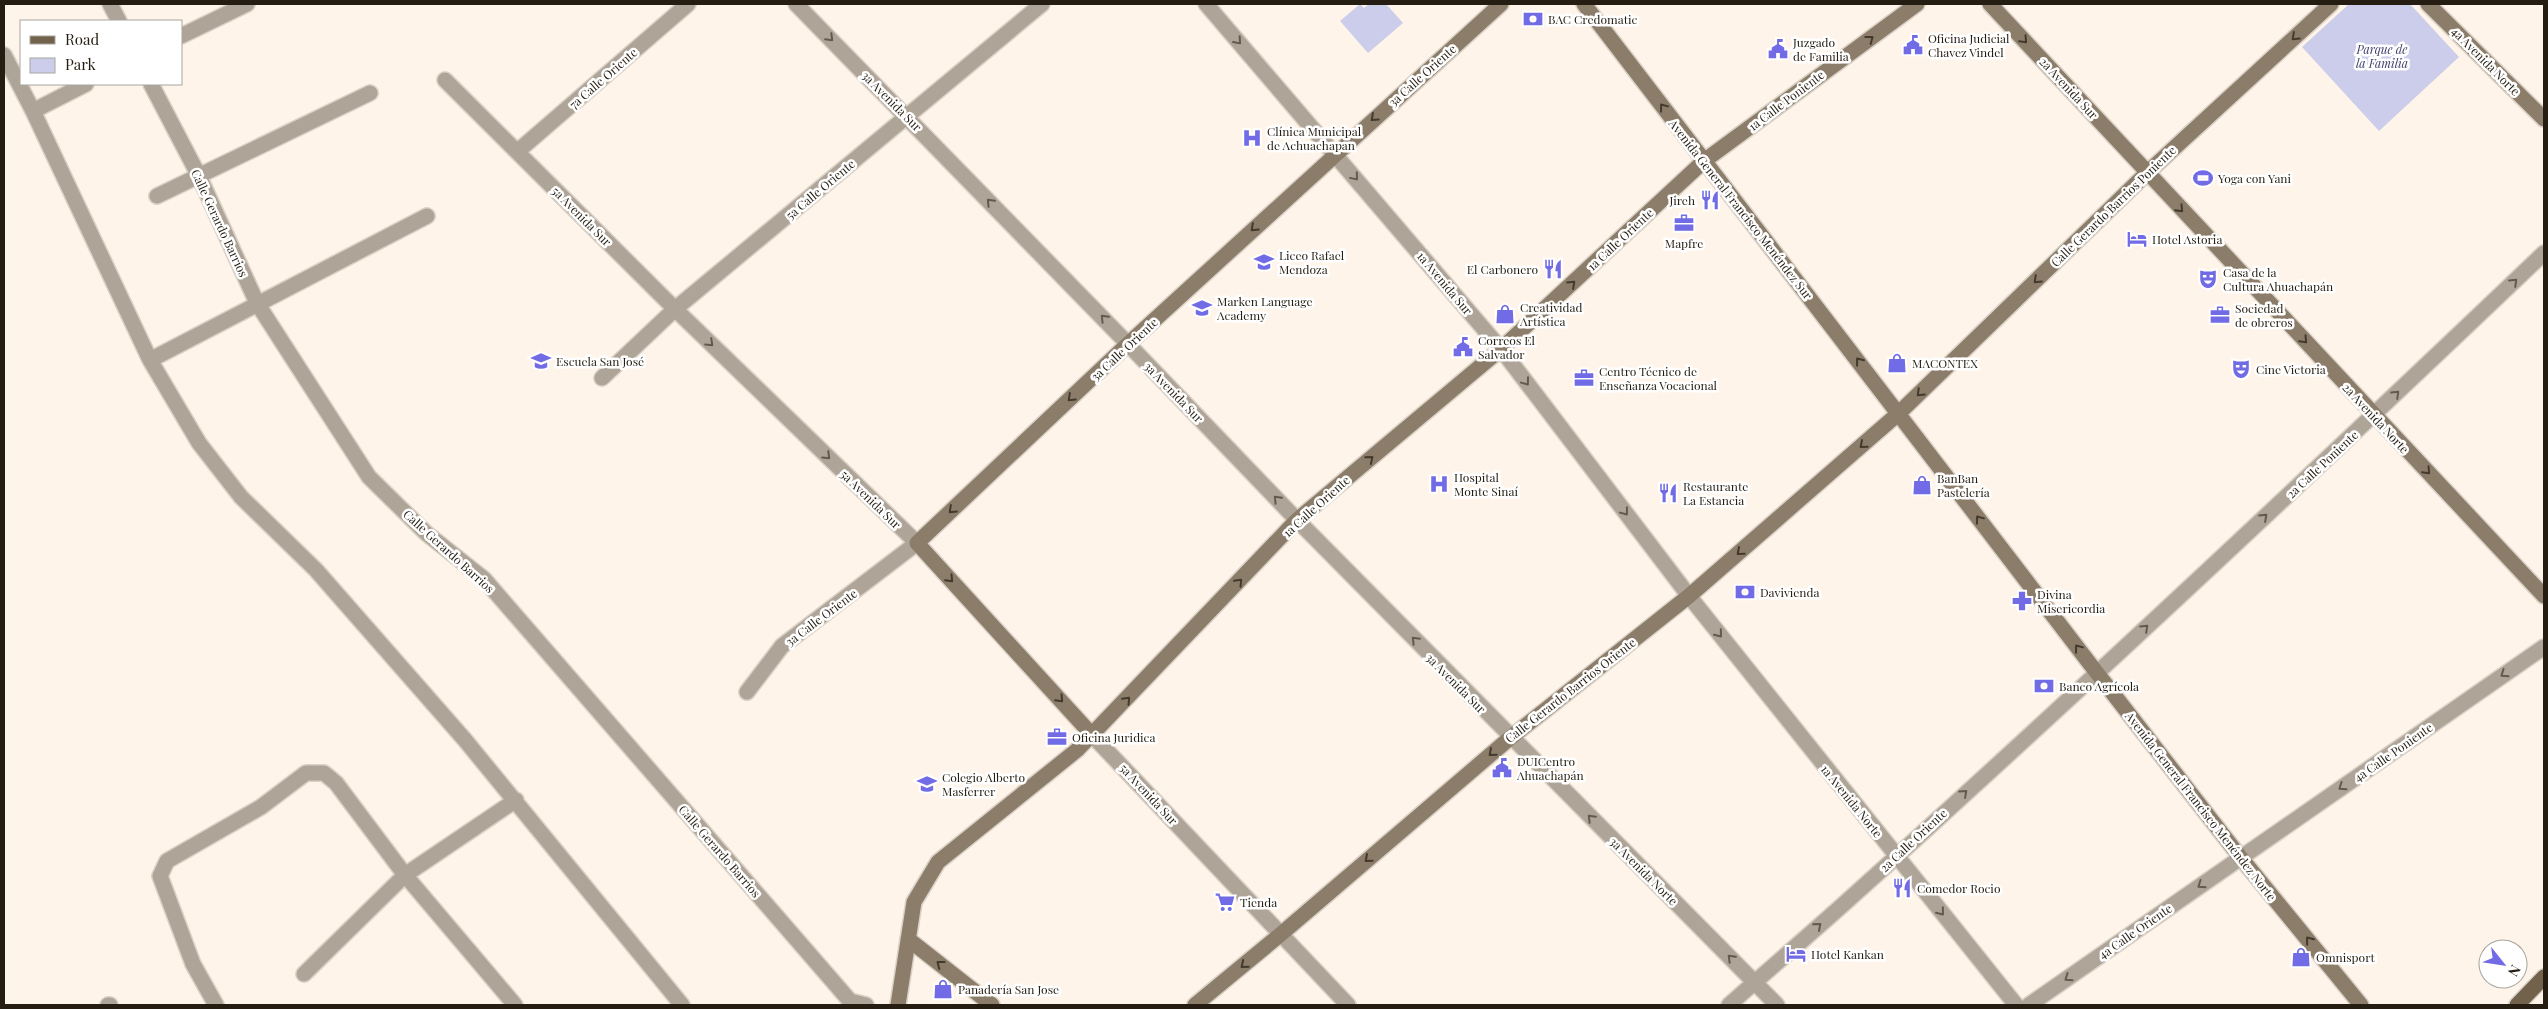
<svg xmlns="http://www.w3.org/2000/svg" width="2548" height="1009" font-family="'Playfair Display',serif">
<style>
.green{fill:#cbcdea}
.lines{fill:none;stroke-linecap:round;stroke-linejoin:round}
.street-casing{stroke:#dbd2c7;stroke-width:18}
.secondary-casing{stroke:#dbd2c7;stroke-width:18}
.primary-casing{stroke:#dbd2c7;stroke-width:18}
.street{stroke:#aea498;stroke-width:15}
.secondary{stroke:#8b7d6a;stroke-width:15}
.primary{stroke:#72614b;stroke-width:15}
.oneway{stroke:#443a2c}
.oneway2{stroke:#635a4e}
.labels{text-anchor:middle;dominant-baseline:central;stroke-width:5;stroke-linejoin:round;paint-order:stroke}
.poi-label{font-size:12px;fill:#251d12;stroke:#fff;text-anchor:start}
.park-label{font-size:12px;font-style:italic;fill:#41416e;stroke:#fff}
.street-label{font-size:12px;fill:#251d12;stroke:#fff}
</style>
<rect width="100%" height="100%" fill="#fef4e9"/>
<!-- green -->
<path class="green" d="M 1360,4 L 1364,8 L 1369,4 L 1386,4 L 1403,23 L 1368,53 L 1340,21 Z
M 2349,4 L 2410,4 L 2459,57 L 2379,131 L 2302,47 Z"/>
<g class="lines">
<defs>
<path id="street" d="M 110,4 L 119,21
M 796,4 L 1128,344 L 1297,520 L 1777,1005
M 1206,4 L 1501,349 L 1689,596 L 2016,1005
M 181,36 L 247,4
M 4,55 L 33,111
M 445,80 L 675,309 L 917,543 L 782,646 L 747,692
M 86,84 L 33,111 L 150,360 L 199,443 L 241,497 L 316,570 L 465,740 L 682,1005
M 151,84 L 199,176 L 257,303 L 369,477 L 426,533 L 484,579 L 850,1001 L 866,1005
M 518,151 L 688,4
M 157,196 L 370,93
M 150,360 L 427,216
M 602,378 L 675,309 L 1042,4
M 1093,736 L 1348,1005
M 304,974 L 405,875 L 516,800
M 108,1005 L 110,1005
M 216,1005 L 193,964 L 160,876 L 167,861 L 261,807 L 306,773 L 324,773 L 336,783 L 405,875 L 515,1005
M 1729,1005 C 1767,971 1807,937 1846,902 C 2082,690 2314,472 2544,253
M 2029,1005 L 2544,647"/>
<path id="secondary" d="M 1584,4 L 2097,673 L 2241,858 L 2361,1005
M 1990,4 L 2544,596
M 2428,4 L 2544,119
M 1093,736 L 917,543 L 1128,344 L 1501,4
M 908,939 L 992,1005
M 898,1005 L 914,902 L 938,862 L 1077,750 L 1297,520 L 1501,349 L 1704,161 L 1917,4
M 1195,1005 L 1281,934 L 1510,738 L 1689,596 L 1899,413 L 2147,173 L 2331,4"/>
<path id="primary" d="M 2517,1005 L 2544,977"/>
</defs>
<!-- street casing -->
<use href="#street" class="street-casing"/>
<!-- secondary casing -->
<use href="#secondary" class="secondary-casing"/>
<!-- primary casing -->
<use href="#primary" class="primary-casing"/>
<!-- street -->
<use href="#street" class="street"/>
<!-- secondary -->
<use href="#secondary" class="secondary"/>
<!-- primary -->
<use href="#primary" class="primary"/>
</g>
<!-- one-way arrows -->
<defs><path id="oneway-chevron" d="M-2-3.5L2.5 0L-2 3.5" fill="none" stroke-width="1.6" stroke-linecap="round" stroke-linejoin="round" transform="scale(1.25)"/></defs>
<g class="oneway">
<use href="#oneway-chevron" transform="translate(2295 37) rotate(137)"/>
<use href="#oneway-chevron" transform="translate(1870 39) rotate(-37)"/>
<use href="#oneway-chevron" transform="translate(2024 40) rotate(47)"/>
<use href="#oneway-chevron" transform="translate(1663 107) rotate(-127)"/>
<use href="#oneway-chevron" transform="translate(1374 118) rotate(138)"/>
<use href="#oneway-chevron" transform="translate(2180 209) rotate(47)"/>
<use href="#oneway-chevron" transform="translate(1254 228) rotate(137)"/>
<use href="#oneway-chevron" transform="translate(2037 280) rotate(136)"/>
<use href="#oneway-chevron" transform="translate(1572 284) rotate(-43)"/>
<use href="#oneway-chevron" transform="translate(2304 340) rotate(47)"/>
<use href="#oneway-chevron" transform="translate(1859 361) rotate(-128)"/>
<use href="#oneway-chevron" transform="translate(1920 393) rotate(136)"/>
<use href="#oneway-chevron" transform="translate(1071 398) rotate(137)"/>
<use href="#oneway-chevron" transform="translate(1863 445) rotate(139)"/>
<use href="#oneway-chevron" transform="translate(1370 459) rotate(-40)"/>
<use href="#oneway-chevron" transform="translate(2427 471) rotate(47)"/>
<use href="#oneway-chevron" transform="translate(952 510) rotate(137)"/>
<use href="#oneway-chevron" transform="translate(1979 519) rotate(-127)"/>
<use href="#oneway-chevron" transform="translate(1740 552) rotate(139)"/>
<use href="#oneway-chevron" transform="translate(950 579) rotate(47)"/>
<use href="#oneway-chevron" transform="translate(1239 582) rotate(-47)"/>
<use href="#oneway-chevron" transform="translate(2078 648) rotate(-127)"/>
<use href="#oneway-chevron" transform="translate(1060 699) rotate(47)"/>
<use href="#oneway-chevron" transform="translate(1127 700) rotate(-47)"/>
<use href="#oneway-chevron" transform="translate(1492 753) rotate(139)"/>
<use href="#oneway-chevron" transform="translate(1368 859) rotate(139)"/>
<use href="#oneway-chevron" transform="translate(2309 940) rotate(-129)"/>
<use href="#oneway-chevron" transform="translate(940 964) rotate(-142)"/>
<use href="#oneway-chevron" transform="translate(1244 965) rotate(141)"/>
</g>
<g class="oneway2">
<use href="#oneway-chevron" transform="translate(830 38) rotate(45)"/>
<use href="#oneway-chevron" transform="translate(1238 41) rotate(49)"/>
<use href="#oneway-chevron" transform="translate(1355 177) rotate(50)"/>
<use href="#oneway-chevron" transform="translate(990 202) rotate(-134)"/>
<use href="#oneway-chevron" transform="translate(2514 282) rotate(-44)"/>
<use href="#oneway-chevron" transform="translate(1104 318) rotate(-134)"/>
<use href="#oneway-chevron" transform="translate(710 343) rotate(44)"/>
<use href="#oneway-chevron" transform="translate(1526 382) rotate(53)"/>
<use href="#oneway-chevron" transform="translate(2396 394) rotate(-44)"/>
<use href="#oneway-chevron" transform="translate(827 456) rotate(44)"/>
<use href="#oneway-chevron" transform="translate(1277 499) rotate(-134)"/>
<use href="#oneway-chevron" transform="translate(1625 512) rotate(53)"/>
<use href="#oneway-chevron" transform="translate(2264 517) rotate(-43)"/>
<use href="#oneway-chevron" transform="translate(2145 628) rotate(-43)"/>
<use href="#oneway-chevron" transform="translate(1719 634) rotate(51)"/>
<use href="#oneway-chevron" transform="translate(1415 640) rotate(-135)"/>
<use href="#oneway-chevron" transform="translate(2504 674) rotate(145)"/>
<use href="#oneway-chevron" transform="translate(2342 787) rotate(145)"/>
<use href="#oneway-chevron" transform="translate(1964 793) rotate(-42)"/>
<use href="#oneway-chevron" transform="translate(1591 818) rotate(-135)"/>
<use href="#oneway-chevron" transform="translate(2201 885) rotate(145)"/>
<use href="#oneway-chevron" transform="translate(1941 912) rotate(51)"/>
<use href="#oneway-chevron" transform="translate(1818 926) rotate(-41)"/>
<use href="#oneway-chevron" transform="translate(1731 958) rotate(-135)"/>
<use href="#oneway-chevron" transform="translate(2068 978) rotate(145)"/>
</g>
<!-- icons -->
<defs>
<symbol id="bank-bare" viewBox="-9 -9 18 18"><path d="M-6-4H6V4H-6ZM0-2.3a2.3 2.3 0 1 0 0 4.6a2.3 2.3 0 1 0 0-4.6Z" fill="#716be5" stroke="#fff" stroke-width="2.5" paint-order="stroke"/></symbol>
<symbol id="civic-bare" viewBox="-9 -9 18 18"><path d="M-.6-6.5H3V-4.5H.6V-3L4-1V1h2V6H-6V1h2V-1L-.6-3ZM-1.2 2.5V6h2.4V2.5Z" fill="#716be5" stroke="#fff" stroke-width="2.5" paint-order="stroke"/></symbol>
<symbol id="hospital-bare" viewBox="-9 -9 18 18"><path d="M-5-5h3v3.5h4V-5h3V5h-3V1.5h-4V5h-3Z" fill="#716be5" stroke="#fff" stroke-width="2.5" paint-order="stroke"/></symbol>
<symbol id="stadium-bare" viewBox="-9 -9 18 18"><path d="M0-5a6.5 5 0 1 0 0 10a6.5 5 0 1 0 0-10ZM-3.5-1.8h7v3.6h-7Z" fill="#716be5" stroke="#fff" stroke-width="2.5" paint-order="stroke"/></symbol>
<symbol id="restaurant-bare" viewBox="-9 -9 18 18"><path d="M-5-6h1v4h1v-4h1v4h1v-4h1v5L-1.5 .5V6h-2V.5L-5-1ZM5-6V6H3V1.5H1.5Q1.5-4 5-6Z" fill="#716be5" stroke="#fff" stroke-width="2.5" paint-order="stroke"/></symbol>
<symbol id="office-bare" viewBox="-9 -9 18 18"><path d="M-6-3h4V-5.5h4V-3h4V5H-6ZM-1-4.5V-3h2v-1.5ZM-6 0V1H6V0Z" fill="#716be5" stroke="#fff" stroke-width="2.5" paint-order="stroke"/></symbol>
<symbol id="hotel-bare" viewBox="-9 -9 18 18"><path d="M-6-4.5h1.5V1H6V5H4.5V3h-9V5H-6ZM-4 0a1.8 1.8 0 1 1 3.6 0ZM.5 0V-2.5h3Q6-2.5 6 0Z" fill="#716be5" stroke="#fff" stroke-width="2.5" paint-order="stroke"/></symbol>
<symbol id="school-bare" viewBox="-9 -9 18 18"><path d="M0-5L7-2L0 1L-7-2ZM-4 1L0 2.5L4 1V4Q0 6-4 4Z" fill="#716be5" stroke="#fff" stroke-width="2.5" paint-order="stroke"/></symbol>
<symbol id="theatre-bare" viewBox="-9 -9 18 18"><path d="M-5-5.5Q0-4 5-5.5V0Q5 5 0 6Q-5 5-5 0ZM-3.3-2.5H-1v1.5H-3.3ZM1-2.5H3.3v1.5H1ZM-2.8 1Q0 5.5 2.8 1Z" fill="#716be5" stroke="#fff" stroke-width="2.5" paint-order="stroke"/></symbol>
<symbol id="shop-bare" viewBox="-9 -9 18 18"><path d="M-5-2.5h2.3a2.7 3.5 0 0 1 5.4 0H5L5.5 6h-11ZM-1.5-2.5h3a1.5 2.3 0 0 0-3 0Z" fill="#716be5" stroke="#fff" stroke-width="2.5" paint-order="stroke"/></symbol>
<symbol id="pharmacy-bare" viewBox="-9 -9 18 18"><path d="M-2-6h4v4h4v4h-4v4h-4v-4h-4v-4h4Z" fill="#716be5" stroke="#fff" stroke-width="2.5" paint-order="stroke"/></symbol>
<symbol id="supermarket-bare" viewBox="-9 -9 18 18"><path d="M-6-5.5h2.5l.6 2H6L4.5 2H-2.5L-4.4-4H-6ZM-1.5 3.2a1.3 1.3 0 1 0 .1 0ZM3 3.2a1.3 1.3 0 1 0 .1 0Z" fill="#716be5" stroke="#fff" stroke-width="2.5" paint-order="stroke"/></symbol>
</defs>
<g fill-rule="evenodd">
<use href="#bank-bare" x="1519" y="5" width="28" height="28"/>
<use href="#civic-bare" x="1899" y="31" width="28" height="28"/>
<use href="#civic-bare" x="1764" y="35" width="28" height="28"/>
<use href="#hospital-bare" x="1238" y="124" width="28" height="28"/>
<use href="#stadium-bare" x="2189" y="164" width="28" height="28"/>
<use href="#restaurant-bare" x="1696" y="186" width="28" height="28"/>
<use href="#office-bare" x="1670" y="209" width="28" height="28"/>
<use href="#hotel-bare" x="2123" y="225" width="28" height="28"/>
<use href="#school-bare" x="1250" y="248" width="28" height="28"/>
<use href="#restaurant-bare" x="1539" y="255" width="28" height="28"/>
<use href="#theatre-bare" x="2194" y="265" width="28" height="28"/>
<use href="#school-bare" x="1188" y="294" width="28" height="28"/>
<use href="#shop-bare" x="1491" y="300" width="28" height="28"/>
<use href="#office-bare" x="2206" y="301" width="28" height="28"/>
<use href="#civic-bare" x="1449" y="333" width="28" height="28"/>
<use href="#school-bare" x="527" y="347" width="28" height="28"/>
<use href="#shop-bare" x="1883" y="349" width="28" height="28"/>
<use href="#theatre-bare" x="2227" y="355" width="28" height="28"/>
<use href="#office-bare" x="1570" y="364" width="28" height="28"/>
<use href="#hospital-bare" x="1425" y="470" width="28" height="28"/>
<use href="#shop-bare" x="1908" y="471" width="28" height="28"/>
<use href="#restaurant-bare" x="1654" y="479" width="28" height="28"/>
<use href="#bank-bare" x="1731" y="578" width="28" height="28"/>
<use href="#pharmacy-bare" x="2008" y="587" width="28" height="28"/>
<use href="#bank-bare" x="2030" y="672" width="28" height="28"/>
<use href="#office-bare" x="1043" y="723" width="28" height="28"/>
<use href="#civic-bare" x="1488" y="754" width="28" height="28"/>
<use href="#school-bare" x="913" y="770" width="28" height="28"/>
<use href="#restaurant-bare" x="1888" y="874" width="28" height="28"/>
<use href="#supermarket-bare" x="1211" y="888" width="28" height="28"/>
<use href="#hotel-bare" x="1782" y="940" width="28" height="28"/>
<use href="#shop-bare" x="2287" y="943" width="28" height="28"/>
<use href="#shop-bare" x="929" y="975" width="28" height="28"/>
</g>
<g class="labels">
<!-- poi labels -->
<g class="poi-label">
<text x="1548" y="19">BAC Credomatic</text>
<text x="1928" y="38">Oficina Judicial<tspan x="1928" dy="14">Chavez Vindel</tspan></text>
<text x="1793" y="42">Juzgado<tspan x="1793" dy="14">de Familia</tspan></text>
<text x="1267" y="131">Clínica Municipal<tspan x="1267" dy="14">de Achuachapan</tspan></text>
<text x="2218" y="178">Yoga con Yani</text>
<text x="1695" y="200" text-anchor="end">Jireh</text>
<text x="2152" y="239">Hotel Astoria</text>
<text x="1684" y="243" text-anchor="middle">Mapfre</text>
<text x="1279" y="255">Liceo Rafael<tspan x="1279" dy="14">Mendoza</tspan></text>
<text x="1538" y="269" text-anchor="end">El Carbonero</text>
<text x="2223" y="272">Casa de la<tspan x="2223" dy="14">Cultura Ahuachapán</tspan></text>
<text x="1217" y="301">Marken Language<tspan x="1217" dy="14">Academy</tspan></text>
<text x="1520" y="307">Creatividad<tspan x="1520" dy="14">Artística</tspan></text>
<text x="2235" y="308">Sociedad<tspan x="2235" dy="14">de obreros</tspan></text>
<text x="1478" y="340">Correos El<tspan x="1478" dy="14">Salvador</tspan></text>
<text x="556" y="361">Escuela San José</text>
<text x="1912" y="363">MACONTEX</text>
<text x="2256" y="369">Cine Victoria</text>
<text x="1599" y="371">Centro Técnico de<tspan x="1599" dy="14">Enseñanza Vocacional</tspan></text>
<text x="1454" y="477">Hospital<tspan x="1454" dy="14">Monte Sinaí</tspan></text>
<text x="1937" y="478">BanBan<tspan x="1937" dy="14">Pastelería</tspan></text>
<text x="1683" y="486">Restaurante<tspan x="1683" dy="14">La Estancia</tspan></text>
<text x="1760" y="592">Davivienda</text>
<text x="2037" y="594">Divina<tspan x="2037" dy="14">Misericordia</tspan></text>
<text x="2059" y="686">Banco Agrícola</text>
<text x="1072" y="737">Oficina Juridica</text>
<text x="1517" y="761">DUICentro<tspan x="1517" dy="14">Ahuachapán</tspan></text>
<text x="942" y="777">Colegio Alberto<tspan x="942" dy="14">Masferrer</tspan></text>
<text x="1917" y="888">Comedor Rocio</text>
<text x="1240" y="902">Tienda</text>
<text x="1811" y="954">Hotel Kankan</text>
<text x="2316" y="957">Omnisport</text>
<text x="958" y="989">Panadería San Jose</text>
</g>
<!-- park labels -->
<g class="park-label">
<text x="2382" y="49">Parque de<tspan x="2382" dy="14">la Familia</tspan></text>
</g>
<!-- street labels -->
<g class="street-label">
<text transform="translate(2486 61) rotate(45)">4a Avenida Norte</text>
<text transform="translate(1422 75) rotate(-42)">3a Calle Oriente</text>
<text transform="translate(603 78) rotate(-41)">7a Calle Oriente</text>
<text transform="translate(2069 88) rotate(47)">2a Avenida Sur</text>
<text transform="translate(1786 100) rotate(-37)">1a Calle Poniente</text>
<text transform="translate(892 101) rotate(45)">3a Avenida Sur</text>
<text transform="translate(820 189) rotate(-40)">5a Calle Oriente</text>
<text transform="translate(2113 206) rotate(-44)">Calle Gerardo Barrios Poniente</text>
<text transform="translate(1741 209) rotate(52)">Avenida General Francisco Menéndez Sur</text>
<text transform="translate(582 216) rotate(45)">5a Avenida Sur</text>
<text transform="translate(220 223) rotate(65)">Calle Gerardo Barrios</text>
<text transform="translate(1620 239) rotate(-43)">1a Calle Oriente</text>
<text transform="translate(1445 283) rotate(50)">1a Avenida Sur</text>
<text transform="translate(1124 349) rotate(-43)">3a Calle Oriente</text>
<text transform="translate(1174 392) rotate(46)">3a Avenida Sur</text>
<text transform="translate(2376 418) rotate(47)">2a Avenida Norte</text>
<text transform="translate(2322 464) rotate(-43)">2a Calle Poniente</text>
<text transform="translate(871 499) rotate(44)">5a Avenida Sur</text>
<text transform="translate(1316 506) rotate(-42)">1a Calle Oriente</text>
<text transform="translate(449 551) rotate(42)">Calle Gerardo Barrios</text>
<text transform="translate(821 617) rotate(-37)">3a Calle Oriente</text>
<text transform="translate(1456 683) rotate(45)">3a Avenida Sur</text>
<text transform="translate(1570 690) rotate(-38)">Calle Gerardo Barrios Oriente</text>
<text transform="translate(2393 752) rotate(-35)">4a Calle Poniente</text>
<text transform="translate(1149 794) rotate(47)">5a Avenida Sur</text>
<text transform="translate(1852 801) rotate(51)">1a Avenida Norte</text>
<text transform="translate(2201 806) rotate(52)">Avenida General Francisco Menéndez Norte</text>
<text transform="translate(1913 840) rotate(-43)">2a Calle Oriente</text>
<text transform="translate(720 851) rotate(49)">Calle Gerardo Barrios</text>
<text transform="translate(1644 871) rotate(45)">3a Avenida Norte</text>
<text transform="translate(2135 931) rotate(-35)">4a Calle Oriente</text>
</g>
</g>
<!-- border -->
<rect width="2548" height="1009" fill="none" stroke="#251d12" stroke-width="10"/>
<!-- legend -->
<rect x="20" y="20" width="162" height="65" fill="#ffffff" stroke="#a8a5a0"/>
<rect x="30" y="36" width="25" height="8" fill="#72614b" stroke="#a8a5a0"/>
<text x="65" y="45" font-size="15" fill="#251d12">Road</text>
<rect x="30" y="58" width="25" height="15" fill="#cbcdea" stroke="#a8a5a0"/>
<text x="65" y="70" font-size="15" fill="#251d12">Park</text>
<!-- north arrow -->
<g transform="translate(2503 964) rotate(120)"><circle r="24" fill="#ffffff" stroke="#a8a5a0"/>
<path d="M0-4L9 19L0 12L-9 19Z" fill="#716be5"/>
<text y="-8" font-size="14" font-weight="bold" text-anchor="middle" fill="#251d12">N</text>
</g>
</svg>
